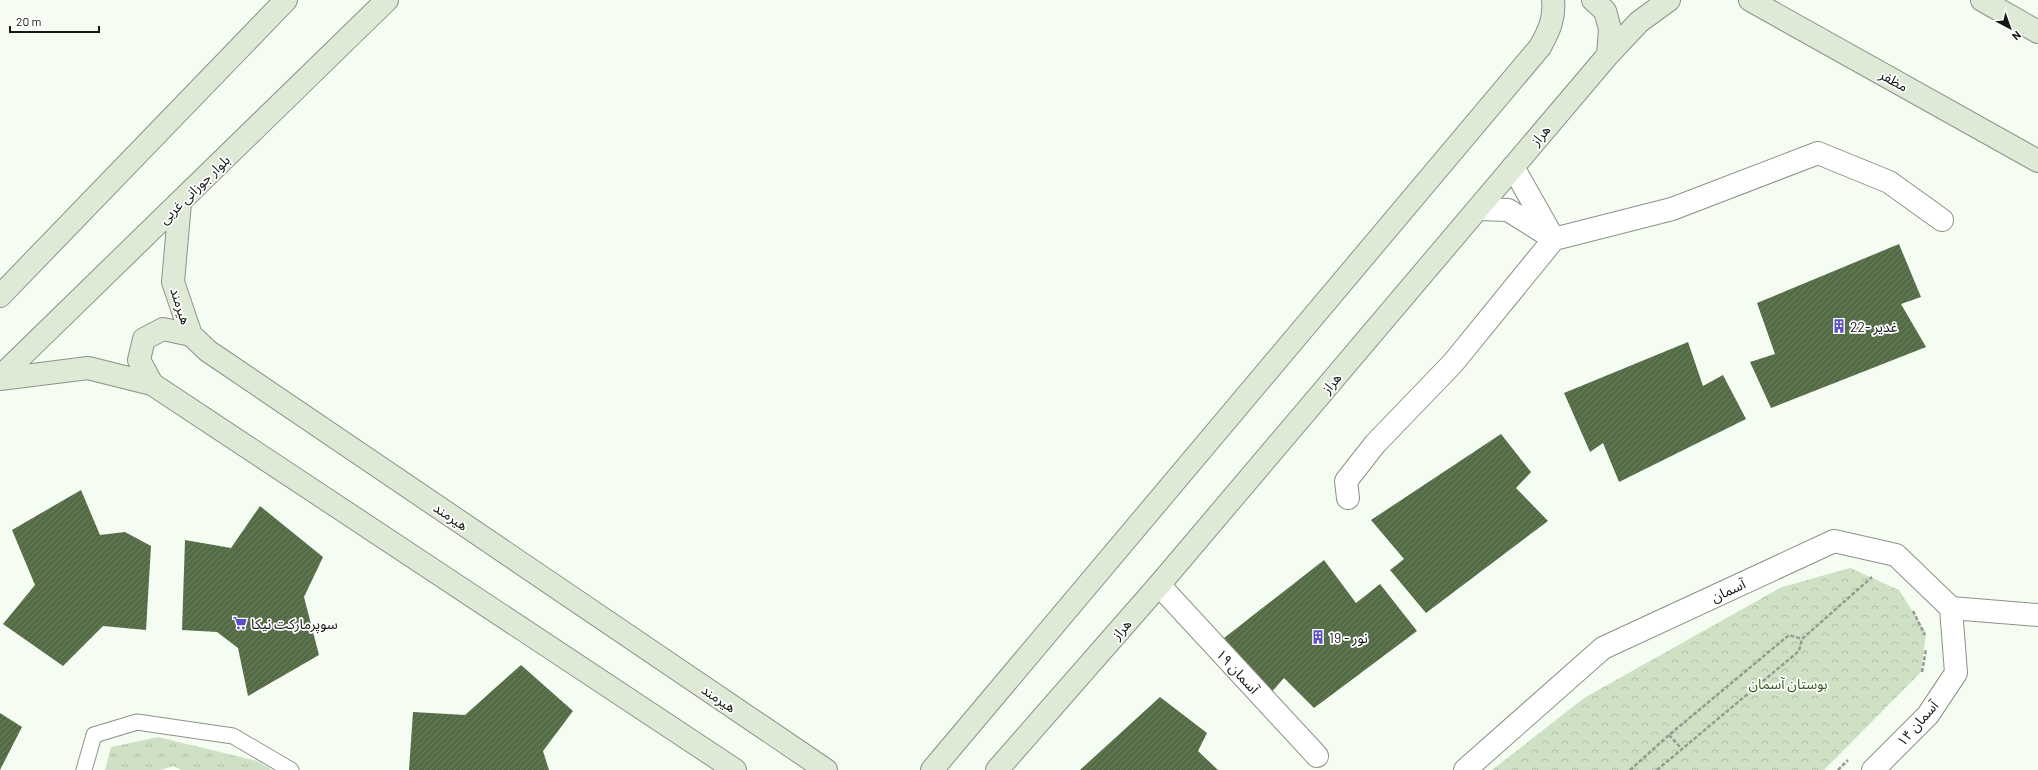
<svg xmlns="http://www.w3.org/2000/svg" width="2038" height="770" font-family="Barlow,'Noto Sans Arabic',sans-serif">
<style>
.grass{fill:url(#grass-tufts)}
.forest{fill:url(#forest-crowns)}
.building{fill:url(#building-hatch)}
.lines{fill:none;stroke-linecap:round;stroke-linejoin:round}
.lane-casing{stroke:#8c9288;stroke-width:17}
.street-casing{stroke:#8c9288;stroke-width:24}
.secondary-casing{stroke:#8c9288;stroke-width:24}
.path{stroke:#959a93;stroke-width:2.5;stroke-dasharray:4 2;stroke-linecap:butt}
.lane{stroke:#fff;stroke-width:15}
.street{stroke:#fff;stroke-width:22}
.secondary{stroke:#dee9d6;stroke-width:22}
.labels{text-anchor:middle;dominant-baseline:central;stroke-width:3.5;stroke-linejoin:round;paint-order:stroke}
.street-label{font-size:14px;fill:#161815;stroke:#fff}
.poi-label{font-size:14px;fill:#161815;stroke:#fff;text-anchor:start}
.park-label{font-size:14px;fill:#385a1f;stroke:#fff}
</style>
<defs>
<pattern id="grass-tufts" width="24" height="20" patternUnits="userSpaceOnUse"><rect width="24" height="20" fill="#cfe1c5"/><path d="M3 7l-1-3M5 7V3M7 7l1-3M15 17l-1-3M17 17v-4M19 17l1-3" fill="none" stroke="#b1c0a8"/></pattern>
<pattern id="forest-crowns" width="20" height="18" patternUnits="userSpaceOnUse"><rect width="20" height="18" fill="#cfe1c5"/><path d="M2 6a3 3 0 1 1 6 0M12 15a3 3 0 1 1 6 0" fill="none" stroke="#b1c0a8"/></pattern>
<pattern id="building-hatch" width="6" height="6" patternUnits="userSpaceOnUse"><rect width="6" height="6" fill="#546c45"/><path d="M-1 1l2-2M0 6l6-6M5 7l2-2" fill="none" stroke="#6d8062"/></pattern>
</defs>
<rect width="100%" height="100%" fill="#f5fcf1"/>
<!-- grass -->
<path class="grass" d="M 158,737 L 257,761 L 272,770 L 182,770 L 173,766 L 161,770 L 105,770 L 111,747 Z"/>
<!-- forest -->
<path class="forest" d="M 1850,568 L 1899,590 L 1926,633 L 1921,672 L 1824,770 L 1492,770 L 1584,698 L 1782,587 Z"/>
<!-- building -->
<path class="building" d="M 1899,244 L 1921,297 L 1901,304 L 1926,347 L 1771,408 L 1750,362 L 1775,354 L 1757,303 Z
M 1688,342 L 1703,386 L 1723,375 L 1746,419 L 1619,482 L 1603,443 L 1590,452 L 1564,393 Z
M 1501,434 L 1531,472 L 1516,488 L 1548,521 L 1426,613 L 1390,570 L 1404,559 L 1371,520 Z
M 81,490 L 100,535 L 125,532 L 151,546 L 146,630 L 103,626 L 63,666 L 3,624 L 35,585 L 12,530 Z
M 260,506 L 323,557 L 304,597 L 319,655 L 248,696 L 238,648 L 217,632 L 182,630 L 185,540 L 231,548 Z
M 1324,560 L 1356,603 L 1380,584 L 1417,631 L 1314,708 L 1284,678 L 1270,694 L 1219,642 Z
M 521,665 L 573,711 L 543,751 L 549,770 L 409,770 L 413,712 L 465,715 Z
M 1160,697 L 1207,733 L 1198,751 L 1218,770 L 1080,770 Z
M 0,713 L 22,727 L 0,770 Z"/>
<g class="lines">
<defs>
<path id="lane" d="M 84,770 L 94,735 L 137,722 L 233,736 L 291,770"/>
<path id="street" d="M 1513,167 L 1552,236
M 1479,209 L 1508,210 L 1554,239
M 1348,498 L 1346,481 L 1375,444 L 1453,363 L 1554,239 L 1672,209 L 1818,153 L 1889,182 L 1942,220
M 1159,585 L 1317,756
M 1951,608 L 2038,615
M 1465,770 L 1603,648 L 1834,541 L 1896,555 L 1951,608 L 1956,673 L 1928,715 L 1873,770"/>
<path id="secondary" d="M 1593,0 L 1605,11 L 1610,29 L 1608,55
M 1750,0 L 2038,161
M 1982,0 L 2038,32
M 180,203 L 173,282 L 191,335 L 208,351 L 826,770
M 0,296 L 286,0
M 0,377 L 387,0
M 0,379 L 88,368 L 152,384 L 735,770
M 152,384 L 139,360 L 144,339 L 163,329 L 191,335
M 932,770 L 1540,47 C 1549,31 1555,18 1553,0
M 997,770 L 1159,585 L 1608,55 L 1639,22 L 1669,0"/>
</defs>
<!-- lane casing -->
<use href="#lane" class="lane-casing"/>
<!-- street casing -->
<use href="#street" class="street-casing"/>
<!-- secondary casing -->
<use href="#secondary" class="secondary-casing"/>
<!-- path -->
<path class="path" d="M 1913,611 L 1925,635
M 1922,672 L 1926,649
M 1669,735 L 1681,748
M 1630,770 L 1669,735 L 1789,635 L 1802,639
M 1657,770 L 1799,651 L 1802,639 L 1872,577
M 1838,770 L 1848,760"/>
<!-- lane -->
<use href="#lane" class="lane"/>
<!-- street -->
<use href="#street" class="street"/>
<!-- secondary -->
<use href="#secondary" class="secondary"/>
</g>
<!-- icons -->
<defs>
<symbol id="building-bare" viewBox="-9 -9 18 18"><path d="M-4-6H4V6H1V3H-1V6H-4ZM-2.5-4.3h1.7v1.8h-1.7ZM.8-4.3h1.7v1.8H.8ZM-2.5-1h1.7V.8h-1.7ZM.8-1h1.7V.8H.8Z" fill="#5f4fc7" stroke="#fff" stroke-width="2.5" paint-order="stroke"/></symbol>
<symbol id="supermarket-bare" viewBox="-9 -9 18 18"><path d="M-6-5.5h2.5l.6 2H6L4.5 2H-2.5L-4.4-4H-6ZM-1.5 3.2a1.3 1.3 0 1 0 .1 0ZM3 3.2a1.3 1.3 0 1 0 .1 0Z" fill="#5f4fc7" stroke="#fff" stroke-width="2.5" paint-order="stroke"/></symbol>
</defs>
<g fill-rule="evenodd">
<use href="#building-bare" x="1829" y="316" width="20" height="20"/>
<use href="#supermarket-bare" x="230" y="613" width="20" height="20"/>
<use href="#building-bare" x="1308" y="627" width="20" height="20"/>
</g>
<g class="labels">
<!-- street labels -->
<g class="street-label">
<text transform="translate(1894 80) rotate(29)">مظفر</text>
<text transform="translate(1540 135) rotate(-50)">هراز</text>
<text transform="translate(194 189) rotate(-44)">بلوار جوزانی غربی</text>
<text transform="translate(181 306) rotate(72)">هیرمند</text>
<text transform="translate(1331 383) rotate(-50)">هراز</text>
<text transform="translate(451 516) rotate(34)">هیرمند</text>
<text transform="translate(1728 590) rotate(-25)">آسمان</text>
<text transform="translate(1121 629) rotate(-49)">هراز</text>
<text transform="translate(1238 671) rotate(47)">آسمان ۱۹</text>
<text transform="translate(719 698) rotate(34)">هیرمند</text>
<text transform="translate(1917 723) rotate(-49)">آسمان ۱۴</text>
</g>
<!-- poi labels -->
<g class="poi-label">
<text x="1850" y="326">22- غدیر</text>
<text x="251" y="623">سوپرمارکت نیکا</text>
<text x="1329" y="637">19 - نور</text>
</g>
<!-- park labels -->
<g class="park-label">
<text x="1788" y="683">بوستان آسمان</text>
</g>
</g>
<!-- north arrow -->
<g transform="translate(2010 28) rotate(139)" stroke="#ffffff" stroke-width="3" paint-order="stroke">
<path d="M0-3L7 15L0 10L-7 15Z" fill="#161815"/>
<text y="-6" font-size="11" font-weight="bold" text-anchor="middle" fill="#161815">N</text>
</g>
<!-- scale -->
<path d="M10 26v6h89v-6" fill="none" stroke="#161815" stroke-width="2"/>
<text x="16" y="26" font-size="12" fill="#161815" stroke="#ffffff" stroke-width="3" paint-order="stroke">20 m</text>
</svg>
